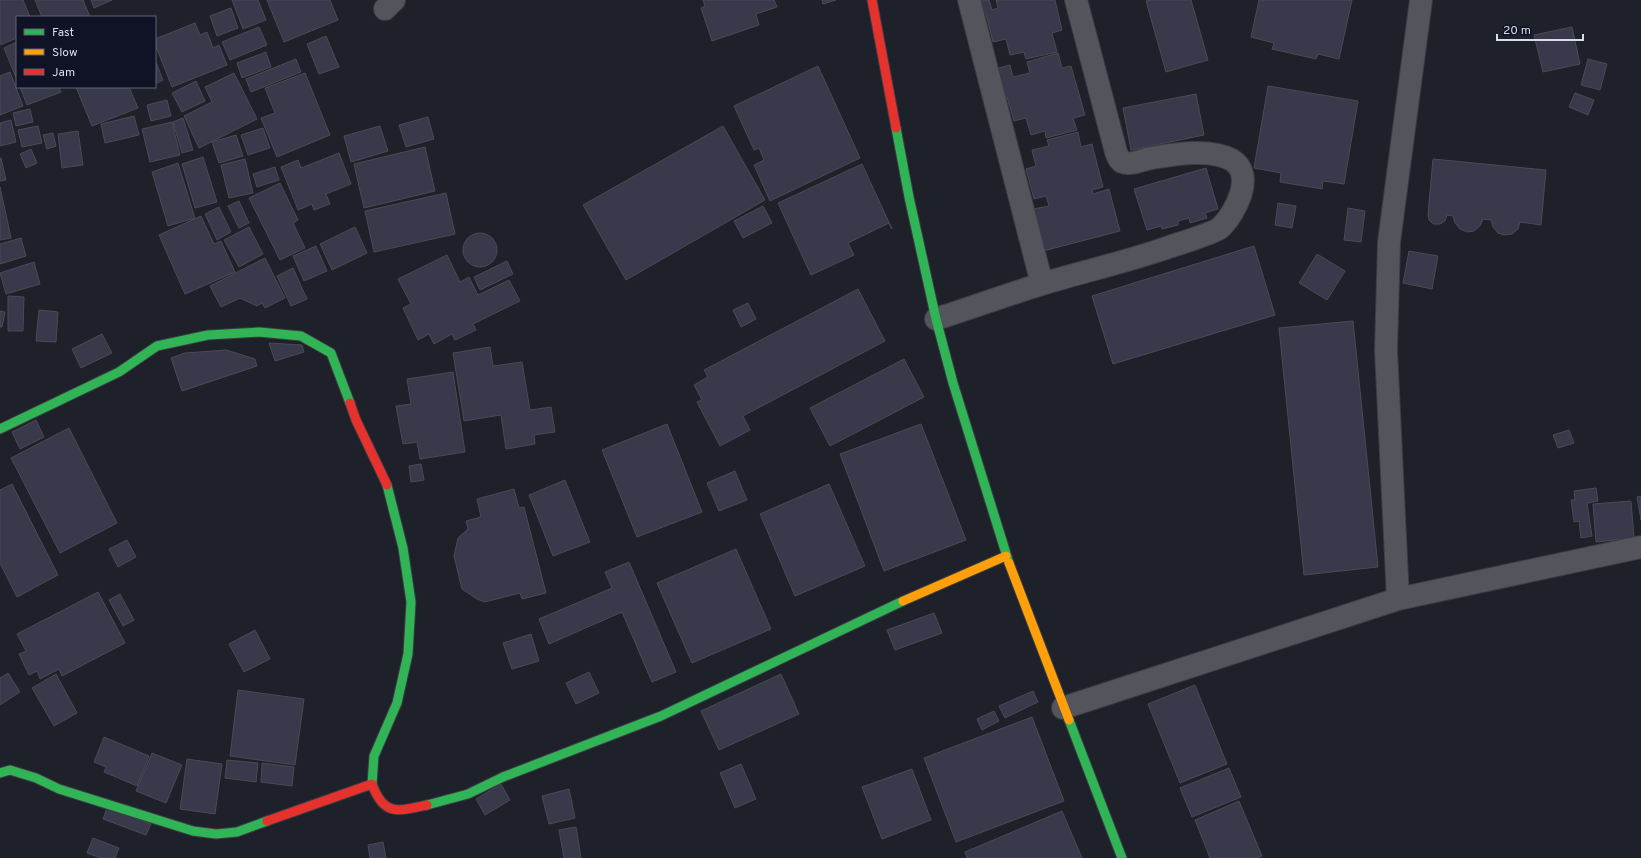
<svg xmlns="http://www.w3.org/2000/svg" width="1641" height="858" font-family="Overpass,sans-serif">
<style>
.building{fill:#38394b;stroke:#494b54}
.lines{fill:none;stroke-linecap:round;stroke-linejoin:round}
.street-casing{stroke:#3b3c45;stroke-width:24}
.fast-casing{stroke:#3b3c45;stroke-width:11}
.slow-casing{stroke:#3b3c45;stroke-width:11}
.jam-casing{stroke:#3b3c45;stroke-width:11}
.street{stroke:#53545c;stroke-width:22}
.fast{stroke:#30b455;stroke-width:9}
.slow{stroke:#ff9f0a;stroke-width:9}
.jam{stroke:#e5322d;stroke-width:9}
</style>
<rect width="100%" height="100%" fill="#1e202a"/>
<!-- building -->
<path class="building" d="M 0,0 L 23,0 L 30,17 L 17,17 L 17,38 L 0,45 Z
M 35,0 L 83,0 L 90,17 L 42,17 Z
M 91,0 L 112,0 L 94,8 Z
M 232,0 L 258,0 L 266,20 L 243,29 Z
M 267,0 L 330,0 L 338,20 L 284,42 Z
M 703,0 L 774,0 L 777,7 L 756,14 L 759,25 L 712,41 L 701,8 L 705,6 Z
M 822,0 L 836,0 L 823,4 Z
M 975,0 L 989,0 L 992,10 L 998,8 L 996,0 L 1055,0 L 1062,30 L 1052,33 L 1057,52 L 1026,59 L 1024,52 L 1010,55 L 1006,39 L 993,42 L 986,14 L 979,15 Z
M 1151,0 L 1191,0 L 1208,60 L 1166,72 L 1146,1 Z
M 1259,0 L 1352,0 L 1339,59 L 1318,54 L 1316,59 L 1272,49 L 1274,43 L 1251,37 Z
M 231,8 L 238,28 L 217,36 L 210,16 Z
M 195,23 L 200,35 L 207,32 L 213,48 L 219,45 L 227,65 L 172,87 L 155,44 L 155,39 Z
M 259,27 L 267,45 L 230,60 L 222,42 Z
M 1572,27 L 1580,64 L 1543,72 L 1534,35 Z
M 326,36 L 339,67 L 319,74 L 307,44 Z
M 17,42 L 17,80 L 4,48 Z
M 266,52 L 271,67 L 242,78 L 237,63 Z
M 1058,53 L 1062,68 L 1071,66 L 1085,115 L 1073,118 L 1077,130 L 1046,138 L 1045,131 L 1031,135 L 1026,118 L 1014,121 L 1007,97 L 1003,98 L 995,69 L 1010,65 L 1013,77 L 1030,73 L 1027,62 Z
M 296,59 L 301,72 L 251,92 L 246,79 Z
M 1588,59 L 1607,64 L 1600,90 L 1581,85 Z
M 155,60 L 163,80 L 155,84 Z
M 818,66 L 860,158 L 770,201 L 754,165 L 764,160 L 759,148 L 754,150 L 734,106 Z
M 10,72 L 23,106 L 0,115 L 0,76 Z
M 234,73 L 257,119 L 199,148 L 184,116 L 212,102 L 205,87 Z
M 305,73 L 330,135 L 277,157 L 261,118 L 275,113 L 265,88 Z
M 196,81 L 205,101 L 182,112 L 172,93 Z
M 1268,86 L 1358,101 L 1344,184 L 1323,181 L 1322,189 L 1280,182 L 1281,173 L 1254,168 Z
M 20,87 L 59,87 L 61,92 L 27,105 Z
M 76,87 L 129,87 L 138,108 L 92,126 Z
M 1575,93 L 1594,100 L 1588,115 L 1569,107 Z
M 1196,94 L 1204,135 L 1131,150 L 1123,108 Z
M 167,100 L 171,116 L 151,121 L 147,105 Z
M 30,109 L 33,122 L 16,126 L 13,113 Z
M 134,116 L 139,135 L 105,143 L 101,124 Z
M 428,117 L 434,139 L 406,147 L 399,125 Z
M 183,118 L 193,150 L 182,153 L 173,122 Z
M 11,120 L 16,142 L 0,146 L 0,123 Z
M 172,122 L 180,155 L 150,162 L 142,129 Z
M 38,126 L 42,143 L 22,147 L 18,130 Z
M 380,126 L 388,151 L 351,162 L 344,136 Z
M 723,126 L 765,200 L 626,280 L 583,205 Z
M 263,128 L 270,148 L 248,155 L 241,135 Z
M 78,131 L 83,165 L 62,168 L 58,134 Z
M 1078,132 L 1081,147 L 1092,144 L 1103,187 L 1092,190 L 1093,194 L 1109,189 L 1120,231 L 1043,251 L 1033,209 L 1049,206 L 1046,196 L 1034,199 L 1026,169 L 1036,166 L 1032,150 L 1049,146 L 1047,140 Z
M 53,133 L 56,146 L 47,149 L 43,135 Z
M 236,135 L 243,156 L 219,163 L 212,142 Z
M 425,147 L 435,191 L 364,208 L 354,164 Z
M 31,149 L 37,163 L 26,168 L 20,154 Z
M 339,153 L 351,184 L 326,194 L 330,204 L 314,210 L 312,204 L 298,210 L 281,167 L 298,160 L 301,168 Z
M 203,157 L 217,202 L 195,208 L 182,164 Z
M 0,158 L 1,158 L 6,180 L 0,181 Z
M 245,159 L 253,193 L 229,198 L 221,165 Z
M 1433,159 L 1546,170 L 1541,225 L 1520,222 L 1518,229 L 1512,234 L 1504,235 L 1498,233 L 1493,227 L 1491,220 L 1483,219 L 1480,226 L 1474,231 L 1467,232 L 1460,229 L 1455,223 L 1453,216 L 1447,215 L 1445,221 L 1440,224 L 1433,224 L 1429,220 L 1428,214 Z
M 178,163 L 195,218 L 168,226 L 152,172 Z
M 862,164 L 892,229 L 889,223 L 848,243 L 854,255 L 811,275 L 778,203 Z
M 275,167 L 279,180 L 257,187 L 253,174 Z
M 1206,168 L 1218,209 L 1205,213 L 1207,218 L 1190,223 L 1189,218 L 1178,221 L 1178,225 L 1162,229 L 1161,226 L 1147,230 L 1134,189 Z
M 280,183 L 298,220 L 293,223 L 305,248 L 280,260 L 249,198 Z
M 0,187 L 11,238 L 0,240 Z
M 446,193 L 455,234 L 374,252 L 365,211 Z
M 239,201 L 249,223 L 239,228 L 228,206 Z
M 1278,203 L 1296,206 L 1292,228 L 1275,225 Z
M 763,206 L 772,223 L 743,238 L 734,221 Z
M 219,207 L 231,232 L 217,240 L 205,214 Z
M 1348,208 L 1365,211 L 1361,242 L 1344,240 Z
M 201,216 L 214,244 L 221,241 L 235,272 L 185,294 L 159,235 Z
M 249,227 L 263,254 L 239,267 L 224,240 Z
M 355,227 L 367,253 L 332,270 L 320,244 Z
M463 250a17 17 0 1 1 34 0a17 17 0 1 1-34 0Z
M 21,238 L 26,256 L 0,264 L 0,244 Z
M 316,246 L 327,271 L 304,281 L 293,256 Z
M 1254,246 L 1275,315 L 1113,364 L 1092,296 Z
M 1409,251 L 1438,256 L 1432,289 L 1403,283 Z
M 1317,254 L 1345,271 L 1327,300 L 1299,283 Z
M 447,255 L 460,282 L 469,277 L 478,295 L 509,280 L 520,301 L 473,324 L 476,330 L 455,340 L 452,334 L 434,344 L 429,334 L 418,340 L 403,308 L 411,304 L 398,279 Z
M 265,258 L 285,298 L 265,308 L 262,303 L 257,306 L 240,298 L 221,307 L 210,286 Z
M 507,261 L 513,274 L 480,290 L 474,277 Z
M 34,262 L 40,284 L 6,294 L 0,273 Z
M 293,268 L 307,299 L 291,306 L 277,276 Z
M 858,289 L 885,341 L 743,416 L 750,430 L 720,446 L 697,402 L 702,400 L 694,385 L 708,377 L 704,370 Z
M 8,296 L 24,297 L 23,331 L 8,331 Z
M 748,303 L 756,319 L 741,327 L 733,310 Z
M 39,310 L 58,312 L 56,342 L 36,341 Z
M 0,311 L 5,312 L 2,327 L 0,327 Z
M 1353,321 L 1378,567 L 1304,575 L 1279,328 Z
M 102,334 L 112,353 L 81,368 L 72,349 Z
M 269,343 L 302,345 L 304,352 L 275,361 Z
M 490,347 L 493,366 L 522,362 L 530,410 L 551,407 L 555,432 L 534,435 L 535,444 L 506,449 L 501,415 L 464,421 L 453,353 Z
M 226,350 L 255,359 L 257,366 L 182,391 L 171,358 L 185,353 Z
M 904,359 L 924,397 L 830,446 L 810,408 Z
M 453,372 L 465,452 L 420,459 L 417,442 L 403,444 L 396,406 L 411,404 L 407,379 Z
M 36,420 L 44,437 L 20,449 L 12,432 Z
M 667,424 L 702,512 L 637,537 L 602,450 Z
M 921,424 L 966,540 L 884,571 L 840,454 Z
M 69,428 L 117,523 L 60,553 L 11,458 Z
M 1569,430 L 1574,443 L 1558,448 L 1553,435 Z
M 421,464 L 424,480 L 411,482 L 409,466 Z
M 735,471 L 747,500 L 719,511 L 707,483 Z
M 565,480 L 590,542 L 553,556 L 529,495 Z
M 12,484 L 58,575 L 17,597 L 0,563 L 0,490 Z
M 829,484 L 865,566 L 795,596 L 760,514 Z
M 1596,488 L 1598,501 L 1587,503 L 1592,536 L 1581,538 L 1579,521 L 1574,522 L 1571,500 L 1575,500 L 1574,491 Z
M 514,489 L 519,508 L 524,507 L 546,593 L 522,599 L 520,593 L 485,602 L 477,599 L 462,589 L 454,556 L 458,538 L 468,529 L 466,521 L 481,517 L 477,499 Z
M 1641,496 L 1641,520 L 1637,497 Z
M 1631,501 L 1634,538 L 1596,542 L 1593,504 Z
M 127,540 L 136,557 L 118,567 L 109,549 Z
M 736,549 L 771,629 L 692,663 L 657,583 Z
M 629,562 L 676,672 L 652,682 L 622,612 L 549,644 L 539,619 L 612,588 L 605,572 Z
M 98,592 L 125,643 L 62,676 L 59,669 L 40,679 L 37,671 L 29,675 L 19,654 L 26,651 L 17,634 Z
M 120,594 L 134,620 L 123,626 L 109,600 Z
M 934,613 L 942,633 L 895,650 L 887,630 Z
M 255,630 L 270,659 L 244,672 L 229,644 Z
M 531,634 L 539,661 L 512,669 L 503,643 Z
M 589,672 L 599,693 L 576,704 L 566,683 Z
M 8,673 L 20,692 L 0,705 L 0,678 Z
M 56,674 L 77,713 L 54,726 L 32,688 Z
M 781,674 L 799,714 L 719,750 L 701,711 Z
M 1195,685 L 1227,764 L 1180,783 L 1148,704 Z
M 238,690 L 304,699 L 295,765 L 230,756 Z
M 1033,691 L 1038,702 L 1005,718 L 999,706 Z
M 994,711 L 999,721 L 982,730 L 977,719 Z
M 1032,717 L 1064,801 L 956,842 L 924,758 Z
M 104,737 L 149,756 L 137,786 L 104,772 L 106,767 L 94,762 Z
M 152,753 L 182,765 L 166,803 L 136,791 Z
M 187,759 L 222,764 L 215,814 L 180,809 Z
M 227,760 L 258,763 L 256,782 L 225,778 Z
M 262,763 L 294,767 L 292,786 L 261,782 Z
M 741,764 L 756,799 L 735,808 L 720,773 Z
M 1229,768 L 1241,797 L 1192,817 L 1180,788 Z
M 912,769 L 931,820 L 882,839 L 862,787 Z
M 501,784 L 510,800 L 485,815 L 476,799 Z
M 569,789 L 575,818 L 549,824 L 542,796 Z
M 1239,801 L 1262,856 L 1256,858 L 1210,858 L 1195,820 Z
M 107,808 L 151,824 L 146,835 L 103,819 Z
M 1062,811 L 1082,858 L 967,858 L 965,852 Z
M 576,827 L 581,858 L 564,858 L 559,830 Z
M 93,838 L 119,848 L 115,858 L 101,858 L 87,853 Z
M 383,842 L 386,858 L 370,858 L 368,845 Z"/>
<g class="lines">
<defs>
<path id="street" d="M 969,0 L 1042,284
M 385,9 L 394,0
M 936,319 C 971,308 1006,295 1042,284 C 1084,271 1127,262 1169,247 C 1178,244 1214,233 1220,228 C 1235,214 1256,175 1232,160 C 1211,148 1175,154 1152,158 C 1144,159 1130,166 1122,162 C 1119,160 1117,155 1116,152 L 1076,0
M 1398,599 L 1386,350 L 1389,242 L 1421,0
M 1063,708 L 1398,599 L 1641,547"/>
<path id="fast" d="M 896,128 L 909,197 L 936,319 L 953,383 L 1009,563
M 0,429 L 119,372 L 157,346 L 208,335 L 259,332 L 301,336 L 331,353 L 350,403
M 1069,720 L 1122,858
M 0,773 L 10,770 L 36,778 L 59,789 L 193,831 L 216,834 L 237,832 L 267,821
M 372,784 L 374,756 L 397,703 L 408,654 L 411,602 L 403,548 L 387,485
M 427,805 L 468,794 L 503,777 L 661,716 L 903,601"/>
<path id="slow" d="M 1009,563 L 1069,720
M 903,601 L 1006,556"/>
<path id="jam" d="M 872,0 L 896,128
M 350,403 L 356,420 L 387,485
M 267,821 L 372,784 C 384,817 398,811 427,805"/>
</defs>
<!-- street casing -->
<use href="#street" class="street-casing"/>
<!-- fast casing -->
<use href="#fast" class="fast-casing"/>
<!-- slow casing -->
<use href="#slow" class="slow-casing"/>
<!-- jam casing -->
<use href="#jam" class="jam-casing"/>
<!-- street -->
<use href="#street" class="street"/>
<!-- fast -->
<use href="#fast" class="fast"/>
<!-- slow -->
<use href="#slow" class="slow"/>
<!-- jam -->
<use href="#jam" class="jam"/>
</g>
<!-- legend -->
<rect x="16" y="16" width="140" height="72" fill="#101325" stroke="#606374"/>
<rect x="24" y="29" width="20" height="6" fill="#30b455" stroke="#606374"/>
<text x="52" y="36" font-size="12" fill="#d9dcea">Fast</text>
<rect x="24" y="49" width="20" height="6" fill="#ff9f0a" stroke="#606374"/>
<text x="52" y="56" font-size="12" fill="#d9dcea">Slow</text>
<rect x="24" y="69" width="20" height="6" fill="#e5322d" stroke="#606374"/>
<text x="52" y="76" font-size="12" fill="#d9dcea">Jam</text>
<!-- scale -->
<path d="M1497 34v6h86v-6" fill="none" stroke="#d9dcea" stroke-width="2"/>
<text x="1503" y="34" font-size="12" fill="#d9dcea" stroke="#101325" stroke-width="3" paint-order="stroke">20 m</text>
</svg>
